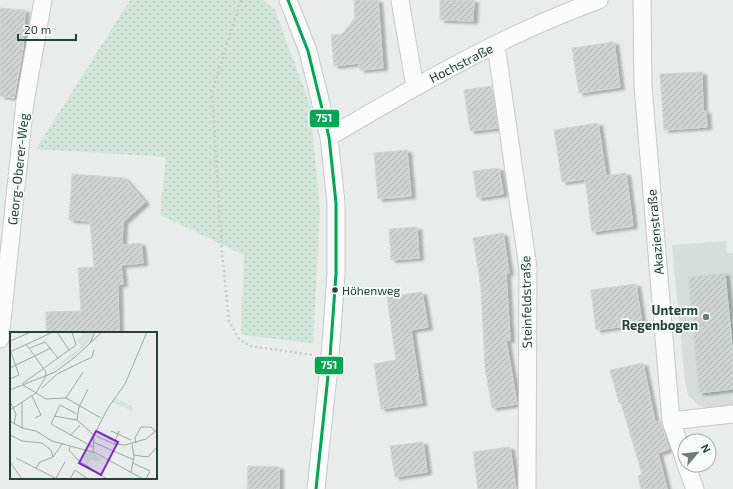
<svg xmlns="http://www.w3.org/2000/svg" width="733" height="489" font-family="'Exo 2',sans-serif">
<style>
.built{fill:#d6dedb}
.grass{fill:url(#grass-dots)}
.building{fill:url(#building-hatch);stroke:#d1d6d4;filter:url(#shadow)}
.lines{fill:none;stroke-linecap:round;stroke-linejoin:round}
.minor-casing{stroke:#c5cac8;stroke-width:19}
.path{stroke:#c3ccca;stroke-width:2.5;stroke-dasharray:2 3;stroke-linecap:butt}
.minor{stroke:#fcfcfc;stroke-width:17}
.bus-1-casing{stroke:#f7fbf9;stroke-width:6}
.bus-1{stroke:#00a651;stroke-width:3}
.bus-dot{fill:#24423a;stroke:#f7fbf9;stroke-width:1.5}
.poi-dot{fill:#697e78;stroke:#f7fbf9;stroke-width:1.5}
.labels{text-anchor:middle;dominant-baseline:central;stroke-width:3.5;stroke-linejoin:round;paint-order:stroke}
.bus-label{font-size:12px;fill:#24423a;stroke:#f7fbf9;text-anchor:start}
.street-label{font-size:13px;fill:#24423a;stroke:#f7fbf9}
.poi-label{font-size:13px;font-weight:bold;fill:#24423a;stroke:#f7fbf9;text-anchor:end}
.inset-road{fill:none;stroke:#9aa9a4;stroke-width:1}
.view{fill:#7b2cbf;fill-opacity:0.15;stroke:#7b2cbf;stroke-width:2}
.inset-edge{fill:none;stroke:#24423a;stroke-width:2}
.line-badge{stroke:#f7fbf9;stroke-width:1.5}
.badge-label{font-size:11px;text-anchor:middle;font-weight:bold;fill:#fff}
</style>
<defs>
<pattern id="grass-dots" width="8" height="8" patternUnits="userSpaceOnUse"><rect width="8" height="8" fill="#d1e6d8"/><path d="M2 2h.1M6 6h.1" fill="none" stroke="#b3c6ba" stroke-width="1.8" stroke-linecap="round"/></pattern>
<pattern id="building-hatch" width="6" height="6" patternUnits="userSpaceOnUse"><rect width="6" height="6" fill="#cfd4d2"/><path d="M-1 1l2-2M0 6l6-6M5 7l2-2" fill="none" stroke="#b2b7b5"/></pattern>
<filter id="shadow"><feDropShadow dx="4.5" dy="2.5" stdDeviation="1" flood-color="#0004"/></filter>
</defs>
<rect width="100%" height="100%" fill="#e8edeb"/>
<!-- built -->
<path class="built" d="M 726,241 L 727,253 L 733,253 L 733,406 L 710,409 L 698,405 L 688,395 L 685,382 L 672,245 Z"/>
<!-- grass -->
<path class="grass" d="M 130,0 L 263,0 L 275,10 L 310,105 L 320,211 L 313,343 L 241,335 L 244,255 L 160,215 L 166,157 L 36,149 Z"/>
<!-- building -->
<path class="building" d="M 354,0 L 378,0 L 383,68 L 360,70 L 359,63 L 334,66 L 331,35 L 342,34 L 355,18 Z
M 440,0 L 474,0 L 473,21 L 440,20 Z
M 0,8 L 25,10 L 23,48 L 14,98 L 0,96 Z
M 614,42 L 620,87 L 579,93 L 572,48 Z
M 702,72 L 703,111 L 706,111 L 707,127 L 664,130 L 660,74 Z
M 492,86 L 498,128 L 470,131 L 464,90 Z
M 598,123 L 606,176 L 626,173 L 633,226 L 592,232 L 585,179 L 562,182 L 554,130 Z
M 407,150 L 411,196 L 378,199 L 374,153 Z
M 499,168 L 503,194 L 477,198 L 473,171 Z
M 72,174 L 124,178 L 145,202 L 123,222 L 122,245 L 141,243 L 143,263 L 121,265 L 123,284 L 118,285 L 119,333 L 46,333 L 46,312 L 81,311 L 78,268 L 94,267 L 90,221 L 69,220 Z
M 417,227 L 419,258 L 391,260 L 389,229 Z
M 503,233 L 509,273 L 506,273 L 510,340 L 506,340 L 517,404 L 492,408 L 485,368 L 481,288 L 473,238 Z
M 725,273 L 733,355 L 733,389 L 699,393 L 688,277 Z
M 636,284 L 642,324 L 596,330 L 591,290 Z
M 422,292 L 428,327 L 411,330 L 422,403 L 381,409 L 374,364 L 396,360 L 387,297 Z
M 643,363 L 655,422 L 661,421 L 669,449 L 658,453 L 667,489 L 641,489 L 638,476 L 642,474 L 621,403 L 619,403 L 610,370 Z
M 423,442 L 427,472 L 395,477 L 390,446 Z
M 510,447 L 516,489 L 478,489 L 473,452 Z
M 248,466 L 279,467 L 279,489 L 247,489 Z"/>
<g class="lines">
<defs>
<path id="minor" d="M 288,0 L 308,51 L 329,137 L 336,203 L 336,274 L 330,357 L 316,489
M 400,0 L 415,87
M 642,0 L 643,86 L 671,421 L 685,461
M 496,45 L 528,268 L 527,489
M 329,137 C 416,86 504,34 599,0
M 0,339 L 25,102 L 43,0
M 671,421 L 733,414
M 686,465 L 695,489"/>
</defs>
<!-- minor casing -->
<use href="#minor" class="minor-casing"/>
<!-- path -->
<path class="path" d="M 241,0 L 212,92 L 222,253 L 229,321 L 239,339 L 250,346 L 313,355"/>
<!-- minor -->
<use href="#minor" class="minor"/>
<defs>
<path id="bus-1" d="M 288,0 L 308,51 L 329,137 L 336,203 L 336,274 L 330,357 L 316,489"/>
</defs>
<!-- bus-1 casing -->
<use href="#bus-1" class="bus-1-casing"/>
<!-- bus-1 -->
<use href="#bus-1" class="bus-1"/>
</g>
<!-- markers -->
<circle class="bus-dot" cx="335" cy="290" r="3.5"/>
<circle class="poi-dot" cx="706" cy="317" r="4"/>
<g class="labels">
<!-- bus labels -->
<g class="bus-label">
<text x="342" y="290">Höhenweg</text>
</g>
<!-- street labels -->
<g class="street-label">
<text transform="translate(461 63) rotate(-27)">Hochstraße</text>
<text transform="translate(18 169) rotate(-84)">Georg-Oberer-Weg</text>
<text transform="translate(655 232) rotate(-95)">Akazienstraße</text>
<text transform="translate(526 302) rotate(-91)">Steinfeldstraße</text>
</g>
<!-- poi labels -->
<g class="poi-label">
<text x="698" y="310">Unterm<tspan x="698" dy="15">Regenbogen</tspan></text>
</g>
</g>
<!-- overview -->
<g transform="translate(10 332)">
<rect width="147" height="147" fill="#e8edeb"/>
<path d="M 70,0 L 84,0 L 79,10 L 63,25 L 37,42 L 72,14 L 66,8 L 73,3 ZM 104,66 L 122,74 L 122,79 L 102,70 ZM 76,119 L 81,120 L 92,126 L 90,129 L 80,128 L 77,133 L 72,125 L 68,127 Z" fill="#d1e6d8"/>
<path class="inset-road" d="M 47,0 L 59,18M 0,9 L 21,0M 80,11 L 85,0M 20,16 L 35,10 L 48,26M 0,20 L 43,0M 0,36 L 41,16M 0,47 L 9,43 L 1,20M 12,52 L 66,13 L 62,0M 13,53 L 36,67 L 56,66 L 91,86M 32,56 L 47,42 L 82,25 L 84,18M 78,57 L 69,75 L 67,88 L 84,103 L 104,112 L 115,113 L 136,107 L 147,98M 0,58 L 45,40 L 64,26 L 92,0M 22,64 L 31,83 L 25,86M 56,66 L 73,40M 0,69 L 6,82 L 4,92M 0,78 L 26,61 L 35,46 L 36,40 L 16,12M 67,82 L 50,73 L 41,92 L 83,115M 44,84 L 67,88M 0,89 L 12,96 L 26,99 L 42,109 L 86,121 L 133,147M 12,96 L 12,70M 101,99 L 121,108M 0,103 L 12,109 L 32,111 L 41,118 L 43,125 L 30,130 L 26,136M 60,104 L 70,93M 83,110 L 124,128M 126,111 L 125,106 L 131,95 L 141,95 L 146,100M 104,112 L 109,99M 60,115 L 59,118 L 67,127 L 97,147M 83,120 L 84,103 L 98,76 L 115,52 L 137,0M 124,123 L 138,125 L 147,115M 43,125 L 52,112M 6,126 L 47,147M 0,130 L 12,147M 123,131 L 140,139 L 136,147M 121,140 L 124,125 L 122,112M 46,146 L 55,130M 60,147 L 65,138 L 78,147"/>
<path class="view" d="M 86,99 L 108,110 L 91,143 L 69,131 Z"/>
<rect width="147" height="147" class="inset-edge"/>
</g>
<g class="line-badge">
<rect x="309" y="109" width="31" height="19" rx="4" fill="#00a651"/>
<rect x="314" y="356" width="30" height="19" rx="4" fill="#00a651"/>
</g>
<g class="badge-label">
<text x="324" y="122">751</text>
<text x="329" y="369">751</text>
</g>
<!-- north arrow -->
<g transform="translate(697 453) rotate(62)"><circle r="19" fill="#f7fbf9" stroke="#a3b1ad"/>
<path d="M0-3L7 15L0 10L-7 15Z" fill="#697e78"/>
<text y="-6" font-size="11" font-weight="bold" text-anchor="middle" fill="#24423a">N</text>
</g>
<!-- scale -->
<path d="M18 34v6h58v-6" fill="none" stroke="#24423a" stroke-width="2"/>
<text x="24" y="34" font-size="12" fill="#24423a" stroke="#f7fbf9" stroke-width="3" paint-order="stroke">20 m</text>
</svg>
